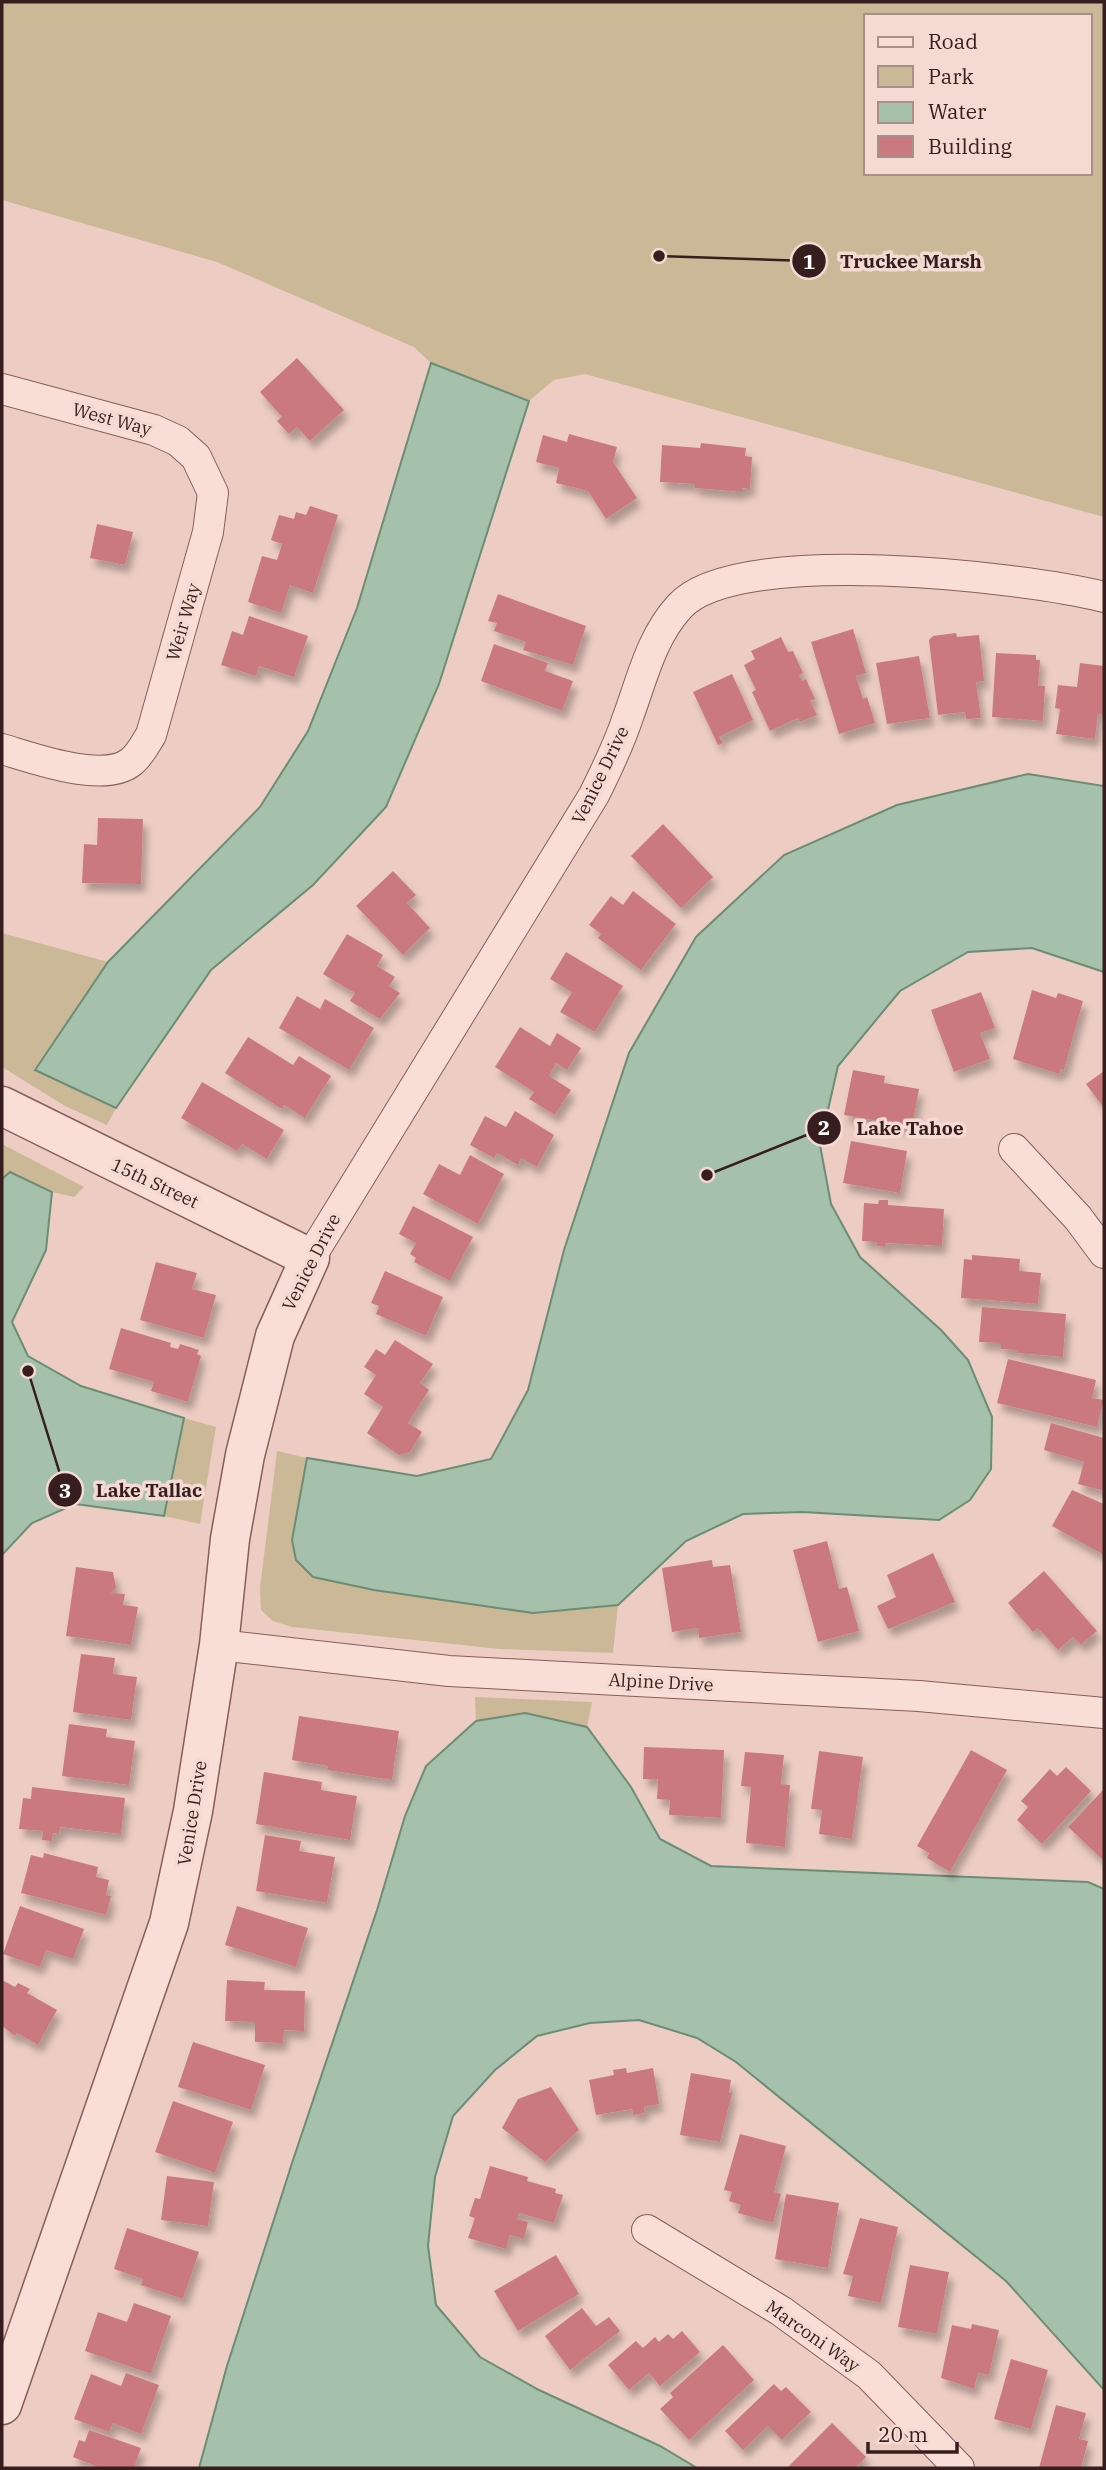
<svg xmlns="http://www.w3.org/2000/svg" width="1106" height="2470" font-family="'IBM Plex Serif',serif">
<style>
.green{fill:#cab897;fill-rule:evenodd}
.water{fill:#a5c0ab;stroke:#6c8d75;stroke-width:2}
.building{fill:#ca7a7e;filter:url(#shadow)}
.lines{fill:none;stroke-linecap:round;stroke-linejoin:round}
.minor-casing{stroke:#865d5a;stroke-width:32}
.tertiary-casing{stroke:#865d5a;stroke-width:41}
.minor{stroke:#f8ded6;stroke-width:30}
.tertiary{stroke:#f8ded6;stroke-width:38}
.labels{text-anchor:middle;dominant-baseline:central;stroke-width:7;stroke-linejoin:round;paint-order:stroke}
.street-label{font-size:18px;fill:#371e1e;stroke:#f4dad2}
.leader{fill:none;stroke:#371e1e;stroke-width:2.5}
.callout-dot{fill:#371e1e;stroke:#f4dad2;stroke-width:2.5}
.mark-label{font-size:21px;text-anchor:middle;font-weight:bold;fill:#fff}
.callout-label{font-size:19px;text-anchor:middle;font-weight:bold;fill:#371e1e;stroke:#f4dad2;stroke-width:7;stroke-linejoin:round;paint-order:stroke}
</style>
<defs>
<filter id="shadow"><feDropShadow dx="4.5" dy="8" stdDeviation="3.5" flood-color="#0004"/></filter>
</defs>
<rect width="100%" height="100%" fill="#edcdc3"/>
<!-- green -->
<path class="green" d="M 2,2 L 1104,2 L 1104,517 L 585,374 L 554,380 L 529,401 L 431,363 L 414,347 L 217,262 L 2,200 ZM 866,16 L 1090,16 L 1090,173 L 866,173 Z
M 2,933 L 108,962 L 35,1069 L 116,1108 L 107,1125 L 65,1106 L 2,1067 Z
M 2,1144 L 84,1187 L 74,1197 L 52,1192 L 10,1172 L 2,1179 Z
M 184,1418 L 216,1427 L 200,1524 L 164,1516 Z
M 277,1451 L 307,1458 L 292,1540 L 374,1590 L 533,1613 L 618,1605 L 613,1653 L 500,1649 L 292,1627 L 273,1621 L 261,1610 L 260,1588 Z
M 475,1697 L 592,1702 L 587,1727 L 525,1713 L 476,1721 Z"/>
<!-- water -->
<path class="water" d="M 431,363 L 529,401 L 439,684 L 386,807 L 313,885 L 211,970 L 116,1108 L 35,1070 L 108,962 L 260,807 L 308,731 L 357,608 Z
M 1028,774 L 1104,786 L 1104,972 L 1032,948 L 968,952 L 900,991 L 838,1066 L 820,1145 L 831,1204 L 860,1257 L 941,1330 L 968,1360 L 992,1417 L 991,1469 L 970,1500 L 939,1520 L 803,1512 L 743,1514 L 686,1541 L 618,1605 L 533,1613 L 374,1590 L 313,1577 L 296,1560 L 292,1540 L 307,1458 L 417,1476 L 491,1459 L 528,1390 L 564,1250 L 629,1053 L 696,937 L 784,855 L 897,805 Z
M 10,1172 L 52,1192 L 46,1250 L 12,1322 L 28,1356 L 81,1386 L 184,1418 L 164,1516 L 75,1504 L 32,1523 L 2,1555 L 2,1179 Z
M 525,1713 L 587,1727 L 631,1787 L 660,1839 L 711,1866 L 1088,1882 L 1104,1889 L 1104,2390 L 1006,2281 L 736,2062 L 697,2038 L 639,2020 L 590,2023 L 537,2036 L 495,2070 L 453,2116 L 435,2177 L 428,2246 L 436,2305 L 480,2357 L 539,2390 L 660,2446 L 697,2468 L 199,2468 L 227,2366 L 293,2160 L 377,1910 L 405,1816 L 426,1766 L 476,1721 Z"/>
<!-- building -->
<path class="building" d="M 297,358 L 344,410 L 310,441 L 297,427 L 289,434 L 277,421 L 282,417 L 260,392 Z
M 569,434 L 617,447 L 613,462 L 637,498 L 606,519 L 588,491 L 556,483 L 559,468 L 536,462 L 543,435 L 567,442 Z
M 701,443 L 746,448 L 745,456 L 752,457 L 750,489 L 742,488 L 742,492 L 695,488 L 695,484 L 660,482 L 662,445 L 700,448 Z
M 310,506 L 338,515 L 313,593 L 290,585 L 281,613 L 248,602 L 262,556 L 277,560 L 282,544 L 271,540 L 279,515 L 294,519 L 296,512 L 306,515 Z
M 97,524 L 133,532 L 125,565 L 90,558 Z
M 498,594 L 586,626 L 573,665 L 523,650 L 526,642 L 494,631 L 497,623 L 488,621 Z
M 249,616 L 308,636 L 294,677 L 259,666 L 256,676 L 221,665 L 232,631 L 243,635 Z
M 853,629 L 866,673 L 856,676 L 863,699 L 867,697 L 875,723 L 839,734 L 811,642 Z
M 956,633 L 957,637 L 979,635 L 984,681 L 976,682 L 981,718 L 966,719 L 965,712 L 938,715 L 929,640 L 933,636 Z
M 781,637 L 788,652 L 793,651 L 803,673 L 799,675 L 802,681 L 806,679 L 815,699 L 810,701 L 817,715 L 800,722 L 798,718 L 770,731 L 752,692 L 756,690 L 744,665 L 755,659 L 751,651 Z
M 494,644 L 548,663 L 545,671 L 573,681 L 562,711 L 481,681 Z
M 996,653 L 1036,655 L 1036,660 L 1040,660 L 1038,686 L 1045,686 L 1043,721 L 992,717 Z
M 919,656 L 930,718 L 887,724 L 876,663 Z
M 1080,663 L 1104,666 L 1104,707 L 1103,715 L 1098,714 L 1095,739 L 1056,734 L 1060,709 L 1055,708 L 1058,685 L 1077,687 Z
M 732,674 L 753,720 L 719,737 L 723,743 L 718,745 L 693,692 Z
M 98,818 L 143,819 L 141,884 L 82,883 L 84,844 L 97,845 Z
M 663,824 L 713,877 L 681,908 L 631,856 Z
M 393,871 L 416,895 L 407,903 L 430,928 L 403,955 L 356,906 Z
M 633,891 L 676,924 L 641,970 L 598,938 L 601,934 L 589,925 L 611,896 L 623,905 Z
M 347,934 L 383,955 L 377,966 L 395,977 L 389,986 L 400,993 L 380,1019 L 350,1001 L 355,993 L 323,974 Z
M 566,952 L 623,986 L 595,1032 L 560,1012 L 572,992 L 550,979 Z
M 1032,990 L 1056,998 L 1058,993 L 1083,1001 L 1064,1070 L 1061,1069 L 1059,1074 L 1013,1059 Z
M 981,992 L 995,1028 L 980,1033 L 990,1059 L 954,1072 L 931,1010 Z
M 297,996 L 320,1009 L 325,999 L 374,1028 L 349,1070 L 279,1028 Z
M 520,1027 L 550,1046 L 557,1033 L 581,1048 L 567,1070 L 556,1063 L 549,1076 L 571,1090 L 555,1115 L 529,1099 L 534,1092 L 495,1067 Z
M 248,1037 L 293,1065 L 299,1056 L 331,1076 L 305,1118 L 284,1105 L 282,1109 L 225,1073 Z
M 853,1070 L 885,1076 L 884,1083 L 919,1089 L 912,1127 L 844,1115 Z
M 1104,1071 L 1104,1108 L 1086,1084 Z
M 202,1082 L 284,1130 L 267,1159 L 242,1144 L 237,1151 L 181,1118 Z
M 515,1111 L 554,1135 L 537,1167 L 521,1158 L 518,1165 L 497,1153 L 494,1158 L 470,1145 L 485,1116 L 506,1127 Z
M 851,1141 L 907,1151 L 900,1193 L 843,1183 Z
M 470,1155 L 504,1174 L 478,1224 L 423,1194 L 439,1164 L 460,1175 Z
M 879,1200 L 888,1200 L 888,1205 L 944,1209 L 942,1246 L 885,1243 L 885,1247 L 877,1246 L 877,1242 L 862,1241 L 864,1203 L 878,1204 Z
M 413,1206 L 473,1237 L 450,1281 L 414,1262 L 416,1258 L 410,1254 L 416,1243 L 399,1234 Z
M 972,1255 L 1020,1259 L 1019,1271 L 1041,1273 L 1038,1304 L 961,1298 L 964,1259 L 972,1260 Z
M 156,1262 L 197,1273 L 192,1289 L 216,1295 L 204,1338 L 140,1320 Z
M 385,1271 L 443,1297 L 426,1336 L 376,1314 L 379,1306 L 371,1303 Z
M 982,1307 L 1066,1314 L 1063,1357 L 1018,1353 L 1018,1350 L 1001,1349 L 1001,1343 L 979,1342 Z
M 121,1328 L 171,1343 L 170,1347 L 178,1349 L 180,1344 L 199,1350 L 197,1354 L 201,1356 L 188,1402 L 151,1391 L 154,1382 L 109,1369 Z
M 395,1340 L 433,1364 L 420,1383 L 429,1390 L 408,1423 L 422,1432 L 410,1452 L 399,1455 L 367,1433 L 383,1407 L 364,1394 L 376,1375 L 364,1367 L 376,1349 L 385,1355 Z
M 1008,1359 L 1096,1380 L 1092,1398 L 1104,1400 L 1097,1427 L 997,1403 Z
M 1051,1423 L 1104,1438 L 1104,1491 L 1078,1484 L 1084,1462 L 1044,1450 Z
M 1072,1490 L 1104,1504 L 1104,1555 L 1052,1526 Z
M 827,1541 L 839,1589 L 847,1587 L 859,1631 L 818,1642 L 793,1550 Z
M 933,1553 L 955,1602 L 888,1629 L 877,1606 L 896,1597 L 887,1575 Z
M 712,1560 L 713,1567 L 730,1565 L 741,1632 L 699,1638 L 698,1628 L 672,1632 L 662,1568 Z
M 76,1567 L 113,1572 L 116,1588 L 111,1593 L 125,1594 L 123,1605 L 138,1607 L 131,1645 L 66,1636 Z
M 1044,1571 L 1097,1631 L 1081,1645 L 1073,1637 L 1058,1650 L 1038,1628 L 1033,1632 L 1008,1603 Z
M 81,1654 L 115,1658 L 113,1674 L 137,1677 L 131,1720 L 73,1712 Z
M 299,1716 L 399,1731 L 392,1780 L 327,1770 L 328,1766 L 292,1760 Z
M 69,1724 L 107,1729 L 106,1737 L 135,1741 L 129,1785 L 62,1776 Z
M 644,1747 L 724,1750 L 721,1818 L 669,1815 L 670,1800 L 657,1799 L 658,1779 L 643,1779 Z
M 971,1750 L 1007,1770 L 950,1872 L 927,1858 L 929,1853 L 917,1846 Z
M 819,1751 L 863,1757 L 852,1839 L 819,1834 L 822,1810 L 811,1809 Z
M 745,1752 L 784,1755 L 781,1784 L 790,1785 L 785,1847 L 746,1843 L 751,1787 L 741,1786 Z
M 1066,1767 L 1091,1791 L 1042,1844 L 1017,1820 L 1028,1807 L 1021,1801 L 1050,1769 L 1057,1776 Z
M 264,1772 L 322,1782 L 321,1790 L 357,1796 L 350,1840 L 256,1824 Z
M 32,1787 L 125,1798 L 121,1834 L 60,1827 L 59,1834 L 53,1833 L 52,1841 L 42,1840 L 43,1831 L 19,1829 L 23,1798 L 31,1799 Z
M 1103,1790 L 1104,1857 L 1102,1859 L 1068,1827 Z
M 265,1835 L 301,1841 L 299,1851 L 335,1857 L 327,1903 L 256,1891 Z
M 44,1853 L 98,1867 L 96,1877 L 109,1880 L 106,1895 L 111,1896 L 106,1915 L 21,1893 L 31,1855 L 43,1858 Z
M 20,1906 L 84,1929 L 73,1959 L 46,1950 L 40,1967 L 3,1954 Z
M 237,1906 L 308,1928 L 296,1967 L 225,1945 Z
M 2,1980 L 15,1987 L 18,1983 L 30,1989 L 27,1993 L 57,2010 L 38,2045 L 17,2033 L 15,2036 L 2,2026 Z
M 227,1980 L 265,1982 L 264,1990 L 305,1991 L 304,2031 L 284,2030 L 283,2043 L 255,2042 L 255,2022 L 225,2021 Z
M 193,2042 L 265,2065 L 251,2110 L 178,2087 Z
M 626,2068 L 627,2073 L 653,2068 L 659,2104 L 644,2107 L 645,2113 L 633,2115 L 632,2109 L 596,2115 L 589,2080 L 614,2075 L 613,2070 Z
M 691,2073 L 731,2080 L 729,2093 L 732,2093 L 720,2142 L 680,2135 Z
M 551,2087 L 579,2130 L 545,2162 L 502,2128 L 518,2099 Z
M 173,2101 L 233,2122 L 215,2173 L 155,2152 Z
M 740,2134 L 786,2146 L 774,2192 L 781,2194 L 773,2223 L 738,2213 L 741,2205 L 729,2201 L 732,2192 L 724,2190 Z
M 490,2166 L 528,2177 L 527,2181 L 556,2189 L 555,2193 L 563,2195 L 554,2223 L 519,2213 L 517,2219 L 528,2222 L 524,2239 L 510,2235 L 506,2249 L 468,2238 L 475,2218 L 469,2216 L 475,2198 L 480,2199 Z
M 167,2176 L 214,2182 L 208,2226 L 161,2220 Z
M 786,2194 L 839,2203 L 828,2268 L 775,2259 Z
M 860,2218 L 898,2227 L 881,2303 L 848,2296 L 853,2276 L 843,2274 Z
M 127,2228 L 199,2252 L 183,2299 L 141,2285 L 143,2279 L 114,2269 Z
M 556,2255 L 579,2294 L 518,2331 L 494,2291 Z
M 910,2265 L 949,2272 L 937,2334 L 898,2327 Z
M 134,2303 L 171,2316 L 151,2374 L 85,2351 L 98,2312 L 127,2322 Z
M 582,2308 L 596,2326 L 609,2317 L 620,2331 L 570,2370 L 545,2336 Z
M 972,2324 L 999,2330 L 989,2375 L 978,2373 L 974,2389 L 941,2378 L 952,2325 L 971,2329 Z
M 682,2331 L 700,2352 L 660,2386 L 649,2373 L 629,2390 L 608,2365 L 636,2341 L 643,2348 L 655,2337 L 659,2342 L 668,2334 L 673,2339 Z
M 723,2345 L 754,2380 L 689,2440 L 660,2409 L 673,2397 L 670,2393 Z
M 1011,2359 L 1048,2370 L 1031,2429 L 994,2419 Z
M 126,2373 L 159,2385 L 141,2434 L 113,2423 L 109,2432 L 74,2419 L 91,2374 L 121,2386 Z
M 774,2384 L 781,2391 L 786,2387 L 811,2412 L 782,2440 L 768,2426 L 743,2450 L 725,2431 Z
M 1056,2405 L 1086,2413 L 1079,2439 L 1088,2441 L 1081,2468 L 1039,2468 Z
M 832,2423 L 866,2457 L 855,2468 L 787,2468 Z
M 89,2430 L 141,2448 L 134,2468 L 100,2468 L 73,2457 L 79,2440 L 85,2442 Z"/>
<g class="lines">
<defs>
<path id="minor" d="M 2,389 L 154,430 L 178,441 L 196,457 L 213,493 L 208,532 L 151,735 C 145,744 140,755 131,762 C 103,784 33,758 2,749
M 1014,1149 L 1078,1218 L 1104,1253
M 310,1258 L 594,795 C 607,769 619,744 628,717 C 642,679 651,638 679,607 C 735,543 1025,577 1104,597
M 219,1645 L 449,1671 L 919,1696 L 1104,1713
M 647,2230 L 781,2311 L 869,2375 L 959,2468"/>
<path id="tertiary" d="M 2,1106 L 310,1258 L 275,1336 L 245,1455 L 230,1539 L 219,1645 L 193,1811 L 169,1923 L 2,2405"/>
</defs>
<!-- minor casing -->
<use href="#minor" class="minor-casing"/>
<!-- tertiary casing -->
<use href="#tertiary" class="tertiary-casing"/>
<!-- minor -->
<use href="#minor" class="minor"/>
<!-- tertiary -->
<use href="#tertiary" class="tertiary"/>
</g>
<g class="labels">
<!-- street labels -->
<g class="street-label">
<text transform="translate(112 419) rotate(15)">West Way</text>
<text transform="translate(183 622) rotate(-74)">Weir Way</text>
<text transform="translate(600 775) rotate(-64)">Venice Drive</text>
<text transform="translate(155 1183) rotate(25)">15th Street</text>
<text transform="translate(311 1262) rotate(-63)">Venice Drive</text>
<text transform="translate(661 1682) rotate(3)">Alpine Drive</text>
<text transform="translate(192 1813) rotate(-81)">Venice Drive</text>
<text transform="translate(813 2336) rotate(35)">Marconi Way</text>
</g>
</g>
<!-- callouts -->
<path class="leader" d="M659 256L809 261M707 1175L824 1128M28 1371L65 1490"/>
<g class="callout-dot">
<circle cx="659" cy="256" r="7"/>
<circle cx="707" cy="1175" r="7"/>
<circle cx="28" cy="1371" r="7"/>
<circle cx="809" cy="261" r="18"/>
<circle cx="824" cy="1128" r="18"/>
<circle cx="65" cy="1490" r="18"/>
</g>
<g class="mark-label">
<text x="809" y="269">1</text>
<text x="824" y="1135">2</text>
<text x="65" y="1498">3</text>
</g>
<g class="callout-label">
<text x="911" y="268">Truckee Marsh</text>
<text x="910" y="1135">Lake Tahoe</text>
<text x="149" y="1497">Lake Tallac</text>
</g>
<!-- border -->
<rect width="1106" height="2470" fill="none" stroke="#371e1e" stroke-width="7"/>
<!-- legend -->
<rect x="864" y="14" width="228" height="161" fill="#f4dad2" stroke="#a88f8a" stroke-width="2"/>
<rect x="878" y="37" width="35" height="10" fill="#f8ded6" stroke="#a88f8a" stroke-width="2"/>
<text x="928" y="49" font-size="21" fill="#371e1e">Road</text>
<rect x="878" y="66" width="35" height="21" fill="#cab897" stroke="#a88f8a" stroke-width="2"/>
<text x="928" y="84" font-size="21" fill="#371e1e">Park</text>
<rect x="878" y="102" width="35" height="21" fill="#a5c0ab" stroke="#a88f8a" stroke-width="2"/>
<text x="928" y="119" font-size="21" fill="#371e1e">Water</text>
<rect x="878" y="136" width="35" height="21" fill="#ca7a7e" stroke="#a88f8a" stroke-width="2"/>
<text x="928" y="154" font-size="21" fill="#371e1e">Building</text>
<!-- scale -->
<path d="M868 2442v10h89v-10" fill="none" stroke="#371e1e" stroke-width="3.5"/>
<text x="878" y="2442" font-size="21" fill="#371e1e" stroke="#f4dad2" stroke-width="5" paint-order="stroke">20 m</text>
</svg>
